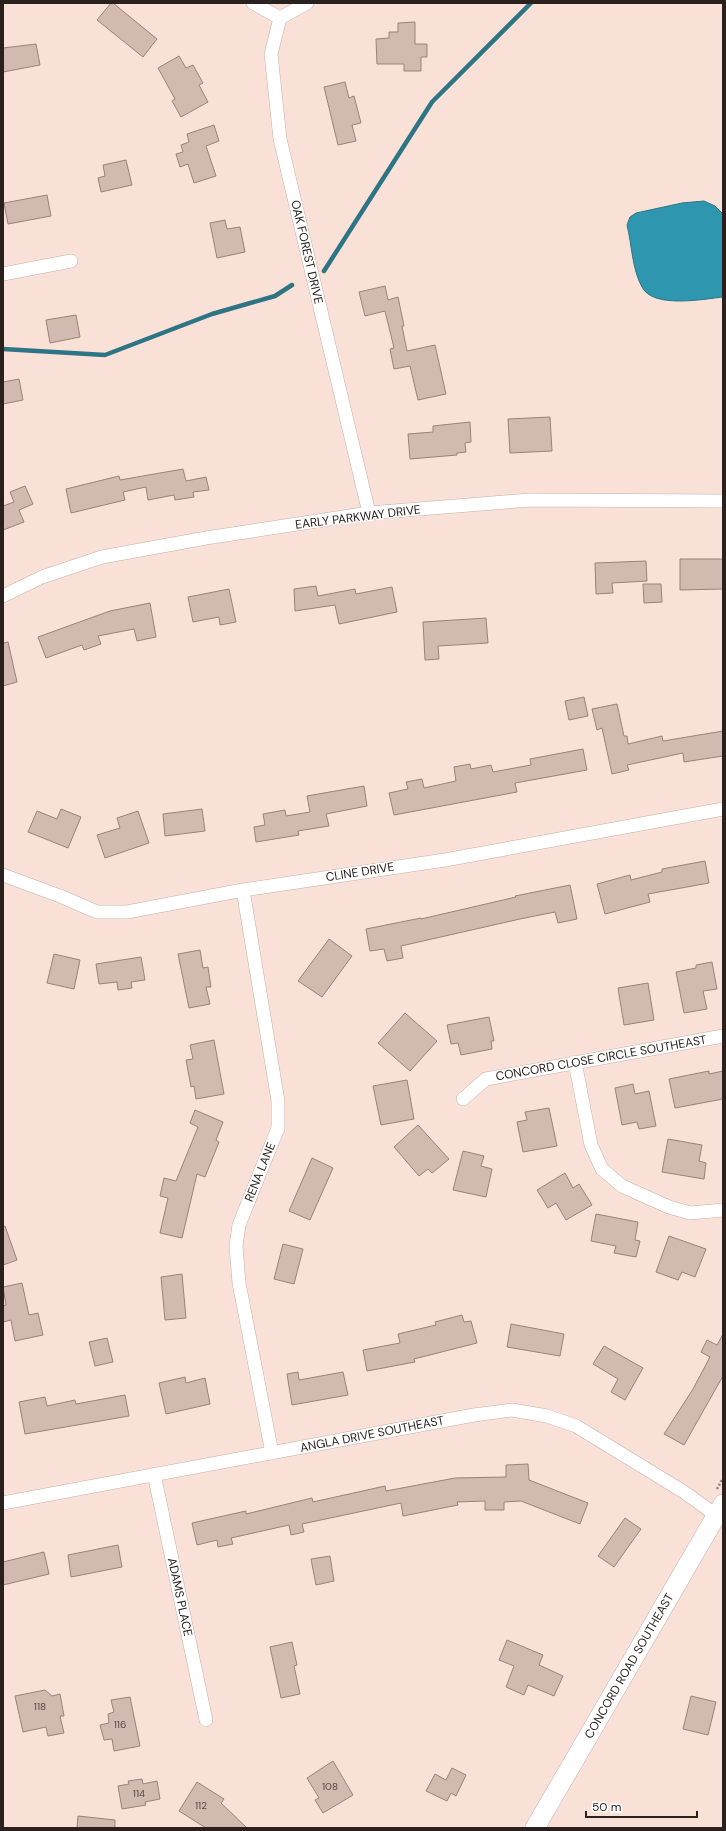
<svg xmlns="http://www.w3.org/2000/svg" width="726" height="1831" font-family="'DM Sans',sans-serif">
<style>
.water{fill:#2e97af;stroke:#2d7484}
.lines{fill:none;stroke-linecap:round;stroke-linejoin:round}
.stream{stroke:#2d7484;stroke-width:4.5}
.building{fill:#d2bab1;stroke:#99827b}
.street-casing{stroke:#c6aea6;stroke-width:14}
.secondary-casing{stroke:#c6aea6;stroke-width:20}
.path{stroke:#8f7e78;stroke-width:2.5;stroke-dasharray:2 2;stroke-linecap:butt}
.street{stroke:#fff;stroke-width:13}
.secondary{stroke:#fff;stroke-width:19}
.labels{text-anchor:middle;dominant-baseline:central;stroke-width:3;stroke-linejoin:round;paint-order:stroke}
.number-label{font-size:10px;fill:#544743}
.street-label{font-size:12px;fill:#2a211e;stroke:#fff}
</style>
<rect width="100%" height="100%" fill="#fae1d8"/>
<!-- water -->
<path class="water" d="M 704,201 L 715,206 L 723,214 L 723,297 C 704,299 653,309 642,287 C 632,269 632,245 627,225 L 630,217 L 636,213 L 682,203 Z"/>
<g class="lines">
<!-- stream -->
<path class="stream" d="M 324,271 L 432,102 L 531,3
M 3,349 L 105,355 L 212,314 L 275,296 L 292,285"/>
</g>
<!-- building -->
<path class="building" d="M 111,3 L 113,3 L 157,39 L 143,57 L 97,20 Z
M 415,22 L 415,44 L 427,44 L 427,57 L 421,57 L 421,71 L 404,71 L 404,64 L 377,64 L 376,39 L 389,38 L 389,32 L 398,32 L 398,23 Z
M 36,44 L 40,65 L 3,72 L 3,48 Z
M 179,56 L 186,68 L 193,65 L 203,83 L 199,85 L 208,102 L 181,117 L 172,101 L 175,99 L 158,68 Z
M 345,82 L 349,98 L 354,96 L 361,123 L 352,125 L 356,141 L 338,145 L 324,87 Z
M 214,125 L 219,141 L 206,146 L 216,176 L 194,183 L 188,164 L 180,167 L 176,154 L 183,152 L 181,145 L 189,142 L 187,134 Z
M 126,160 L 132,185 L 101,192 L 98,178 L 105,176 L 103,165 Z
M 47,195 L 51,216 L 8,224 L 4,203 Z
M 225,220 L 227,229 L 240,227 L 245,252 L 217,258 L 210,223 Z
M 385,286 L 388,300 L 398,297 L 404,326 L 402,326 L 407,351 L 435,345 L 446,394 L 418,400 L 410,366 L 394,369 L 390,349 L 394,348 L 385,311 L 365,316 L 359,292 Z
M 76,315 L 80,337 L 50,343 L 46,320 Z
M 19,379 L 23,400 L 3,404 L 3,382 Z
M 550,417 L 552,451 L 510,453 L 508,419 Z
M 470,422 L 471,442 L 465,443 L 466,452 L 457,453 L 457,455 L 410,459 L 408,434 L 433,432 L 433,426 Z
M 183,469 L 186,481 L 206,477 L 209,490 L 193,492 L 194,497 L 175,500 L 174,495 L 148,500 L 146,487 L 123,492 L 125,500 L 71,513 L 66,489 L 119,476 L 120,480 Z
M 25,486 L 33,504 L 19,510 L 24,522 L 3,530 L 3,506 L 14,502 L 10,492 Z
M 680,559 L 723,559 L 723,589 L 680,590 Z
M 646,561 L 647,581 L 612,583 L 613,593 L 596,594 L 595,563 Z
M 643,584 L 661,584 L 662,602 L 644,603 Z
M 316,586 L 318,596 L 355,589 L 356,594 L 392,587 L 397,612 L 339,624 L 335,605 L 295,611 L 294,589 Z
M 229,589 L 236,622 L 220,625 L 219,617 L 193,622 L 188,597 Z
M 150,603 L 156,637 L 137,641 L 134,629 L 98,636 L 101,644 L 84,650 L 82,645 L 46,658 L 38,637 L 110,611 Z
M 486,618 L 488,643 L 438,646 L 439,659 L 425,660 L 423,622 Z
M 8,642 L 17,682 L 3,686 L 3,643 Z
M 584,697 L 588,716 L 569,720 L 565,701 Z
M 617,704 L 624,736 L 627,736 L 628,744 L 662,736 L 663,741 L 723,731 L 723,756 L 684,762 L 683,753 L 627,765 L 629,770 L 612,774 L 602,728 L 597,730 L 592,709 Z
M 583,749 L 587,770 L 515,783 L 517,792 L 394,815 L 389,793 L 408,789 L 406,782 L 422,779 L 424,788 L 456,781 L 454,767 L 470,764 L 471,769 L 491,765 L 493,772 L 531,765 L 530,759 Z
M 364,786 L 367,806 L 326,814 L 329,826 L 298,831 L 299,835 L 256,842 L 254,827 L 265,825 L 263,814 L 285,810 L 286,816 L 310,812 L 307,796 Z
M 61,809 L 81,817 L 68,848 L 28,832 L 37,811 L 57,819 Z
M 202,809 L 205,831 L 165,836 L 163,814 Z
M 138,811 L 149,843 L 105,858 L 97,835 L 120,828 L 117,818 Z
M 705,861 L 709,883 L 648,894 L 650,902 L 605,914 L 597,884 L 630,875 L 631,880 L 662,872 L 662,869 Z
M 570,885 L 577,919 L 558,923 L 555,912 L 520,919 L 401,946 L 403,958 L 387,961 L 384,949 L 370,951 L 366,929 L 421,918 L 421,919 L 516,897 L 515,896 Z
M 329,939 L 352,956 L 322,997 L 298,981 Z
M 200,950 L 203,968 L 208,967 L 211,987 L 206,987 L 210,1004 L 189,1008 L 178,954 Z
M 54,954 L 80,960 L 74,989 L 47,983 Z
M 141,957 L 145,980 L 131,982 L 132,988 L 118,990 L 117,982 L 99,984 L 96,964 Z
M 712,962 L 717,989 L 703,991 L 707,1009 L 684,1013 L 676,972 L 696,968 L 696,965 Z
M 648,983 L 654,1020 L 624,1025 L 618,988 Z
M 405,1013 L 437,1041 L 410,1071 L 378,1043 Z
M 489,1017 L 494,1041 L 491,1041 L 492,1049 L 461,1055 L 458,1043 L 451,1044 L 447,1025 Z
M 214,1040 L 224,1094 L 196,1099 L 194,1086 L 191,1087 L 186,1060 L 193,1059 L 190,1045 Z
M 709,1071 L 709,1074 L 723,1071 L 723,1099 L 675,1108 L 669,1079 Z
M 407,1080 L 414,1119 L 381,1125 L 373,1086 Z
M 633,1084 L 635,1094 L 649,1091 L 656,1126 L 639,1129 L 637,1122 L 622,1125 L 615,1088 Z
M 549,1108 L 557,1146 L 523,1152 L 517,1122 L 527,1120 L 525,1112 Z
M 195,1110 L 223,1122 L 216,1140 L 219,1142 L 205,1177 L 197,1174 L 182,1238 L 160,1233 L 168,1198 L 160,1196 L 164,1178 L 176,1181 L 198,1127 L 190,1123 Z
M 418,1125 L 449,1159 L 432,1173 L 428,1169 L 419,1176 L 394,1147 Z
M 668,1139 L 702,1145 L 699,1161 L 706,1163 L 704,1179 L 662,1172 Z
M 463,1151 L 484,1156 L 481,1166 L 492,1169 L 486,1197 L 453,1190 Z
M 312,1158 L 333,1168 L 310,1220 L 289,1211 Z
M 565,1173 L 573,1188 L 579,1184 L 592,1205 L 566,1220 L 556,1203 L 548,1208 L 537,1190 Z
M 596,1214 L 638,1222 L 635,1240 L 640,1241 L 636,1257 L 614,1253 L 616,1246 L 591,1241 Z
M 5,1226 L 17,1260 L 3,1265 L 3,1227 Z
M 669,1236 L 706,1249 L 695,1277 L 682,1272 L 678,1280 L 656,1272 Z
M 283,1244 L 303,1249 L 294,1284 L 274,1279 Z
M 182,1274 L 186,1318 L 165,1320 L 161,1277 Z
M 22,1283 L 29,1315 L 38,1313 L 43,1335 L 15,1341 L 11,1320 L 3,1322 L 3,1306 L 6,1305 L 3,1287 Z
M 462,1315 L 464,1322 L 471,1321 L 477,1343 L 414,1359 L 415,1362 L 367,1371 L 363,1350 L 400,1343 L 398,1334 L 436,1325 L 435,1322 Z
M 511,1324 L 564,1334 L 560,1356 L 507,1347 Z
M 723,1334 L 723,1376 L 684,1445 L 664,1434 L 693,1389 L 710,1357 L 701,1352 L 707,1340 L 717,1345 Z
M 107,1338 L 113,1362 L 95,1366 L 89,1342 Z
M 604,1346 L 643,1368 L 625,1400 L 611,1392 L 618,1379 L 593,1364 Z
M 298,1372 L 299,1380 L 343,1372 L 348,1395 L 292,1405 L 287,1374 Z
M 185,1377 L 186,1383 L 205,1378 L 210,1404 L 166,1414 L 159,1383 Z
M 125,1395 L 129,1416 L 25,1434 L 19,1402 L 45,1397 L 47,1406 L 75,1400 L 76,1404 Z
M 528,1464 L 529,1480 L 588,1503 L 580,1524 L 521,1501 L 504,1502 L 504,1510 L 485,1510 L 485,1501 L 457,1502 L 458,1505 L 403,1516 L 401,1503 L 302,1524 L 304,1532 L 291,1535 L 289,1525 L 231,1538 L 233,1544 L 218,1547 L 217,1540 L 197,1545 L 192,1523 L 246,1511 L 246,1514 L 312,1498 L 313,1502 L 385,1486 L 386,1491 L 455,1478 L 506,1477 L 506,1465 Z
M 625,1518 L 641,1529 L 614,1567 L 598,1556 Z
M 118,1545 L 122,1567 L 71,1577 L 68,1555 Z
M 44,1552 L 49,1574 L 3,1585 L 3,1562 Z
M 330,1556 L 334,1581 L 316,1585 L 311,1559 Z
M 507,1640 L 543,1655 L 539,1665 L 563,1676 L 554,1696 L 528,1685 L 524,1695 L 506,1687 L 514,1666 L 499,1660 Z
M 292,1642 L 297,1665 L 294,1666 L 300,1694 L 281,1698 L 270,1647 Z
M 45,1690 L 52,1696 L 60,1694 L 64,1716 L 60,1716 L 64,1733 L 48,1736 L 46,1727 L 23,1732 L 15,1696 Z
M 691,1696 L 716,1702 L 708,1735 L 683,1729 Z
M 130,1697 L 140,1746 L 114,1751 L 112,1739 L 104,1740 L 100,1725 L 109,1723 L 108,1714 L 114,1712 L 111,1700 Z
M 333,1761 L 353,1795 L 323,1813 L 315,1800 L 319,1798 L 307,1778 Z
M 452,1768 L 466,1775 L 456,1796 L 451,1793 L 447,1801 L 426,1791 L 435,1774 L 446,1780 Z
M 142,1779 L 143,1784 L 157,1781 L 160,1799 L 145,1802 L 146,1805 L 122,1809 L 118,1786 L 129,1784 L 128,1781 Z
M 197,1782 L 224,1799 L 221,1803 L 247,1828 L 206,1828 L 179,1811 Z
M 78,1816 L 115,1820 L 115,1828 L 77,1828 Z"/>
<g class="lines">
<defs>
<path id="street" d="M 253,3 L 280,18
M 307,3 L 280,18 L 271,54 L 280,139 L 369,513
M 3,274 L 71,261
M 3,596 L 42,577 L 102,557 L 206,538 L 369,513 L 530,500 L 723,501
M 3,875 L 60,896 L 97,912 L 127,912 L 243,890 L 445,860 L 723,809
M 243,890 L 278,1101 L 278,1128 L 239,1225 L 236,1246 L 239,1283 L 272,1453
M 575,1062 L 591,1145 L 602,1169 L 622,1186 L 669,1207 L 690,1213 L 723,1210
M 463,1099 L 486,1079 L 723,1036
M 154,1474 L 206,1720
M 3,1503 L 474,1415 L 512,1410 L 547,1416 L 576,1426 L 684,1492 L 716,1515"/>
<path id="secondary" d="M 535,1828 L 723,1504"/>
</defs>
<!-- street casing -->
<use href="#street" class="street-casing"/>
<!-- secondary casing -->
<use href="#secondary" class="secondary-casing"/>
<!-- path -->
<path class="path" d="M 717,1489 L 723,1478"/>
<!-- street -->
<use href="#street" class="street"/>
<!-- secondary -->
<use href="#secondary" class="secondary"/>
</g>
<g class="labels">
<!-- number labels -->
<g class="number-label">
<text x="40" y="1706">118</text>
<text x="120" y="1724">116</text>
<text x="330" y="1786">108</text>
<text x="139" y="1793">114</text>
<text x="201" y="1805">112</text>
</g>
<!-- street labels -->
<g class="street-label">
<text transform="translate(307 252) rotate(77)">OAK FOREST DRIVE</text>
<text transform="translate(358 517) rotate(-7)">EARLY PARKWAY DRIVE</text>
<text transform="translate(360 872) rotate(-9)">CLINE DRIVE</text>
<text transform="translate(601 1058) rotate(-10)">CONCORD CLOSE CIRCLE SOUTHEAST</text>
<text transform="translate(260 1172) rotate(-68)">RENA LANE</text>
<text transform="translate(372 1434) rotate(-11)">ANGLA DRIVE SOUTHEAST</text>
<text transform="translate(180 1597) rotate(78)">ADAMS PLACE</text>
<text transform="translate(629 1666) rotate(-60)">CONCORD ROAD SOUTHEAST</text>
</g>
</g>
<!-- border -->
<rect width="726" height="1831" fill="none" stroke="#2a211e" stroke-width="8"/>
<!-- scale -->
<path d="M586 1811v6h111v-6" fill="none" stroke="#2a211e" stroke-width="2"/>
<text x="592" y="1811" font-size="12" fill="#2a211e" stroke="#ffffff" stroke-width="3" paint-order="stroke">50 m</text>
</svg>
